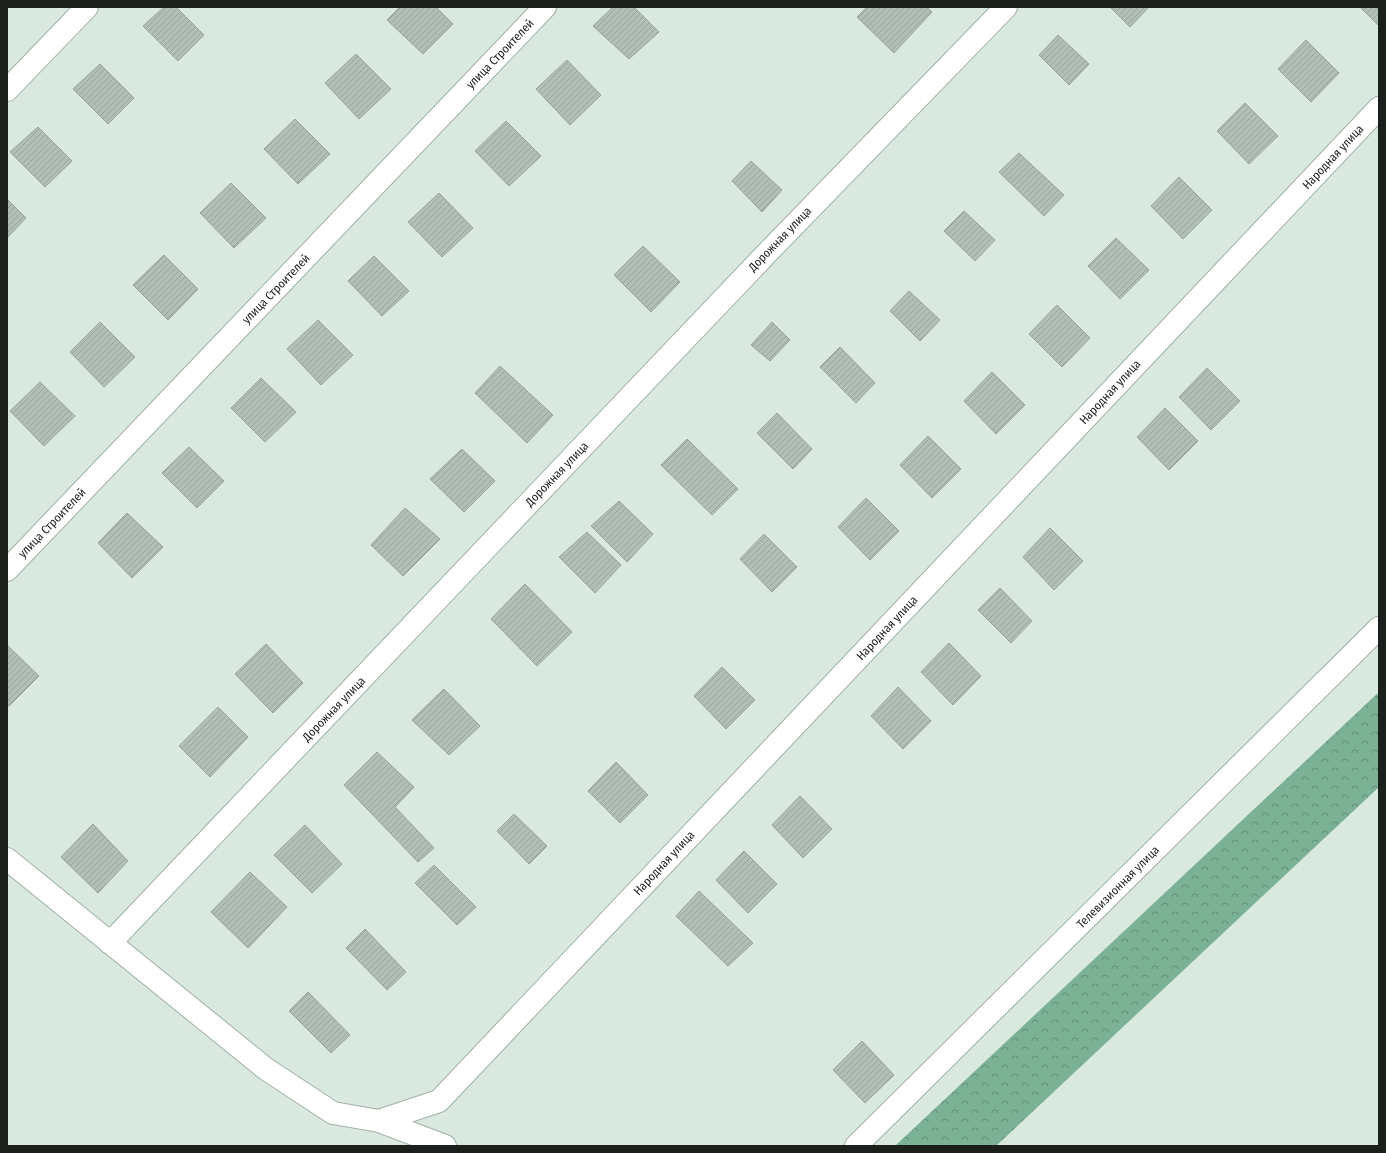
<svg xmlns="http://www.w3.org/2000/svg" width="1386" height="1153" font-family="'Fira Sans Condensed',sans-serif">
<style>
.forest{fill:url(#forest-crowns)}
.building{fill:url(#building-hatch);stroke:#95a49b}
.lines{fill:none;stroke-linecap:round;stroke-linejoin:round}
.minor-casing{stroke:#a1b0a7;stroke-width:24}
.minor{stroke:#fff;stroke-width:22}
.labels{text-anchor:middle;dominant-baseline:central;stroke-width:3;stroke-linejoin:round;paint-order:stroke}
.street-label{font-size:12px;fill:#1b201d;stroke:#fff}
</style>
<defs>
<pattern id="forest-crowns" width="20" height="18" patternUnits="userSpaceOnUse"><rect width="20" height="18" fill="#7bb194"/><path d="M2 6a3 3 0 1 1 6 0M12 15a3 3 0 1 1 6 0" fill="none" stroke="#649078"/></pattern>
<pattern id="building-hatch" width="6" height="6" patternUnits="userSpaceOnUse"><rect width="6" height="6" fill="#b1c0b7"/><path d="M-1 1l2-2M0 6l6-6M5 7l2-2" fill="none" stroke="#98a59d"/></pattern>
</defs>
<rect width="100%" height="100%" fill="#dae9e0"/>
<!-- forest -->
<path class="forest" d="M 1379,692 L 1379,787 L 996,1146 L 895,1146 Z"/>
<!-- building -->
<path class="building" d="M 164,7 L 176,7 L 204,35 L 178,61 L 143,26 Z
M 400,7 L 436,7 L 453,24 L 423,54 L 387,20 Z
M 613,7 L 634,7 L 659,32 L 629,59 L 593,26 Z
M 867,7 L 927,7 L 932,12 L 894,53 L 857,17 Z
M 1110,7 L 1149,7 L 1130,27 Z
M 1360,7 L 1379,7 L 1379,26 Z
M 1058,35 L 1089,64 L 1069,85 L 1039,55 Z
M 1306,40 L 1339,73 L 1311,102 L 1278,69 Z
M 356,54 L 391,89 L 359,119 L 325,83 Z
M 567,60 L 601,95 L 570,125 L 536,89 Z
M 100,64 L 134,98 L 108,124 L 73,89 Z
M 1245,103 L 1278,136 L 1249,164 L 1217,131 Z
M 295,119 L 330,154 L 298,184 L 264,149 Z
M 506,121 L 541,156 L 509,186 L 475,151 Z
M 38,127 L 72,161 L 45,187 L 10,152 Z
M 1019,153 L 1064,195 L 1044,216 L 999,172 Z
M 751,161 L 782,190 L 762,212 L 732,181 Z
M 1179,177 L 1212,210 L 1183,239 L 1151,206 Z
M 231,183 L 266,218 L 234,248 L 200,213 Z
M 439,193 L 473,228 L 442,257 L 408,222 Z
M 7,199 L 26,218 L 7,238 Z
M 964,211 L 995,240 L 975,261 L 944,231 Z
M 1116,238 L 1149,270 L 1120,299 L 1088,266 Z
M 643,246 L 680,282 L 651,312 L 614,275 Z
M 164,255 L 198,289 L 168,320 L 133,285 Z
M 374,256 L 409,291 L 382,316 L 348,281 Z
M 909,291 L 940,320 L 920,341 L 890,311 Z
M 1057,305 L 1090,338 L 1062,367 L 1029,334 Z
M 318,320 L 353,355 L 321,385 L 287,349 Z
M 100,322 L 135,357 L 104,387 L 70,352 Z
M 772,322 L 790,340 L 770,361 L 751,345 Z
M 840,347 L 875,383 L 856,403 L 820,367 Z
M 500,366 L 553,415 L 527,443 L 475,393 Z
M 1207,368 L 1240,401 L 1211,430 L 1179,397 Z
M 992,372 L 1025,405 L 996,434 L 964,401 Z
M 261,378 L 296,412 L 265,442 L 231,408 Z
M 40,382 L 75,416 L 44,446 L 10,411 Z
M 1165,408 L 1198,441 L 1169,470 L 1137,437 Z
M 777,413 L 812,449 L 793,469 L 757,433 Z
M 928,436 L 961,469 L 932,498 L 900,465 Z
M 687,439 L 738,489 L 712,515 L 661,465 Z
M 189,447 L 224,481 L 197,508 L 162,473 Z
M 462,449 L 495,481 L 464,512 L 430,479 Z
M 866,498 L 899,531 L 870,560 L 838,527 Z
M 619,501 L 653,534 L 627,562 L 591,526 Z
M 405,508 L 440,539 L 403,576 L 371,545 Z
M 127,513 L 163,547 L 132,578 L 98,543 Z
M 1050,528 L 1083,561 L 1054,590 L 1023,557 Z
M 587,532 L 621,565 L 595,593 L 559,557 Z
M 764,534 L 797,567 L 772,592 L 740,559 Z
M 525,584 L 572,632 L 537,666 L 491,619 Z
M 1000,588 L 1032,621 L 1011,643 L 978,610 Z
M 949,643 L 981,676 L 953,705 L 921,672 Z
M 266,644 L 303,683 L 273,713 L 235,674 Z
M 7,645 L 39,676 L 9,706 L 7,705 Z
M 722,667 L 755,700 L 726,729 L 694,696 Z
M 898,687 L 931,721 L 903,749 L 871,716 Z
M 444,689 L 480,726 L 449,755 L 412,720 Z
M 218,707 L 248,737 L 210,777 L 179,746 Z
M 377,752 L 414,787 L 395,807 L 434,848 L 418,862 L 344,785 Z
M 616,762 L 648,795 L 620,823 L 588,791 Z
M 800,796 L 832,829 L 803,858 L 772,825 Z
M 514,814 L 547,846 L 529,864 L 497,831 Z
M 93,824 L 128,861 L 98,893 L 61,857 Z
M 305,825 L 342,864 L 312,893 L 274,855 Z
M 744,851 L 777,884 L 748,913 L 716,880 Z
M 434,865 L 476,907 L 457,925 L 415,883 Z
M 250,872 L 287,907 L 248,948 L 211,912 Z
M 699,891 L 753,943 L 728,966 L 676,916 Z
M 365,929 L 406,972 L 387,990 L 346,948 Z
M 308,992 L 350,1035 L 331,1053 L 289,1011 Z
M 862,1041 L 894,1075 L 865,1103 L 833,1070 Z"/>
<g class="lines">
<defs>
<path id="minor" d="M 7,90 L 87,7
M 7,570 L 545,7
M 7,859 L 266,1069 L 333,1113 L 379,1121 L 445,1146
M 110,943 L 768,252 L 1006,7
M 379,1121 L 439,1101 L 1379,108
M 856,1146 L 1379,628"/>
</defs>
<!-- minor casing -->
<use href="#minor" class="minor-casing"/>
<!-- minor -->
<use href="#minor" class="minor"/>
</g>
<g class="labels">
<!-- street labels -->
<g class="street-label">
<text transform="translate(500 54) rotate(-46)">улица Строителей</text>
<text transform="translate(1333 157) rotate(-47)">Народная улица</text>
<text transform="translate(780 239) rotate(-46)">Дорожная улица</text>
<text transform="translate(276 289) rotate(-46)">улица Строителей</text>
<text transform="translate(1110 392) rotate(-47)">Народная улица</text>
<text transform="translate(557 474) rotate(-46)">Дорожная улица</text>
<text transform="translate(52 523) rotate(-46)">улица Строителей</text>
<text transform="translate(887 628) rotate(-47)">Народная улица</text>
<text transform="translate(334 709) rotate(-46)">Дорожная улица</text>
<text transform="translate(664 863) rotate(-47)">Народная улица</text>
<text transform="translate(1118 887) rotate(-45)">Телевизионная улица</text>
</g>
</g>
<!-- border -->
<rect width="1386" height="1153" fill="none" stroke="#1b201d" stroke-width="16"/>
</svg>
